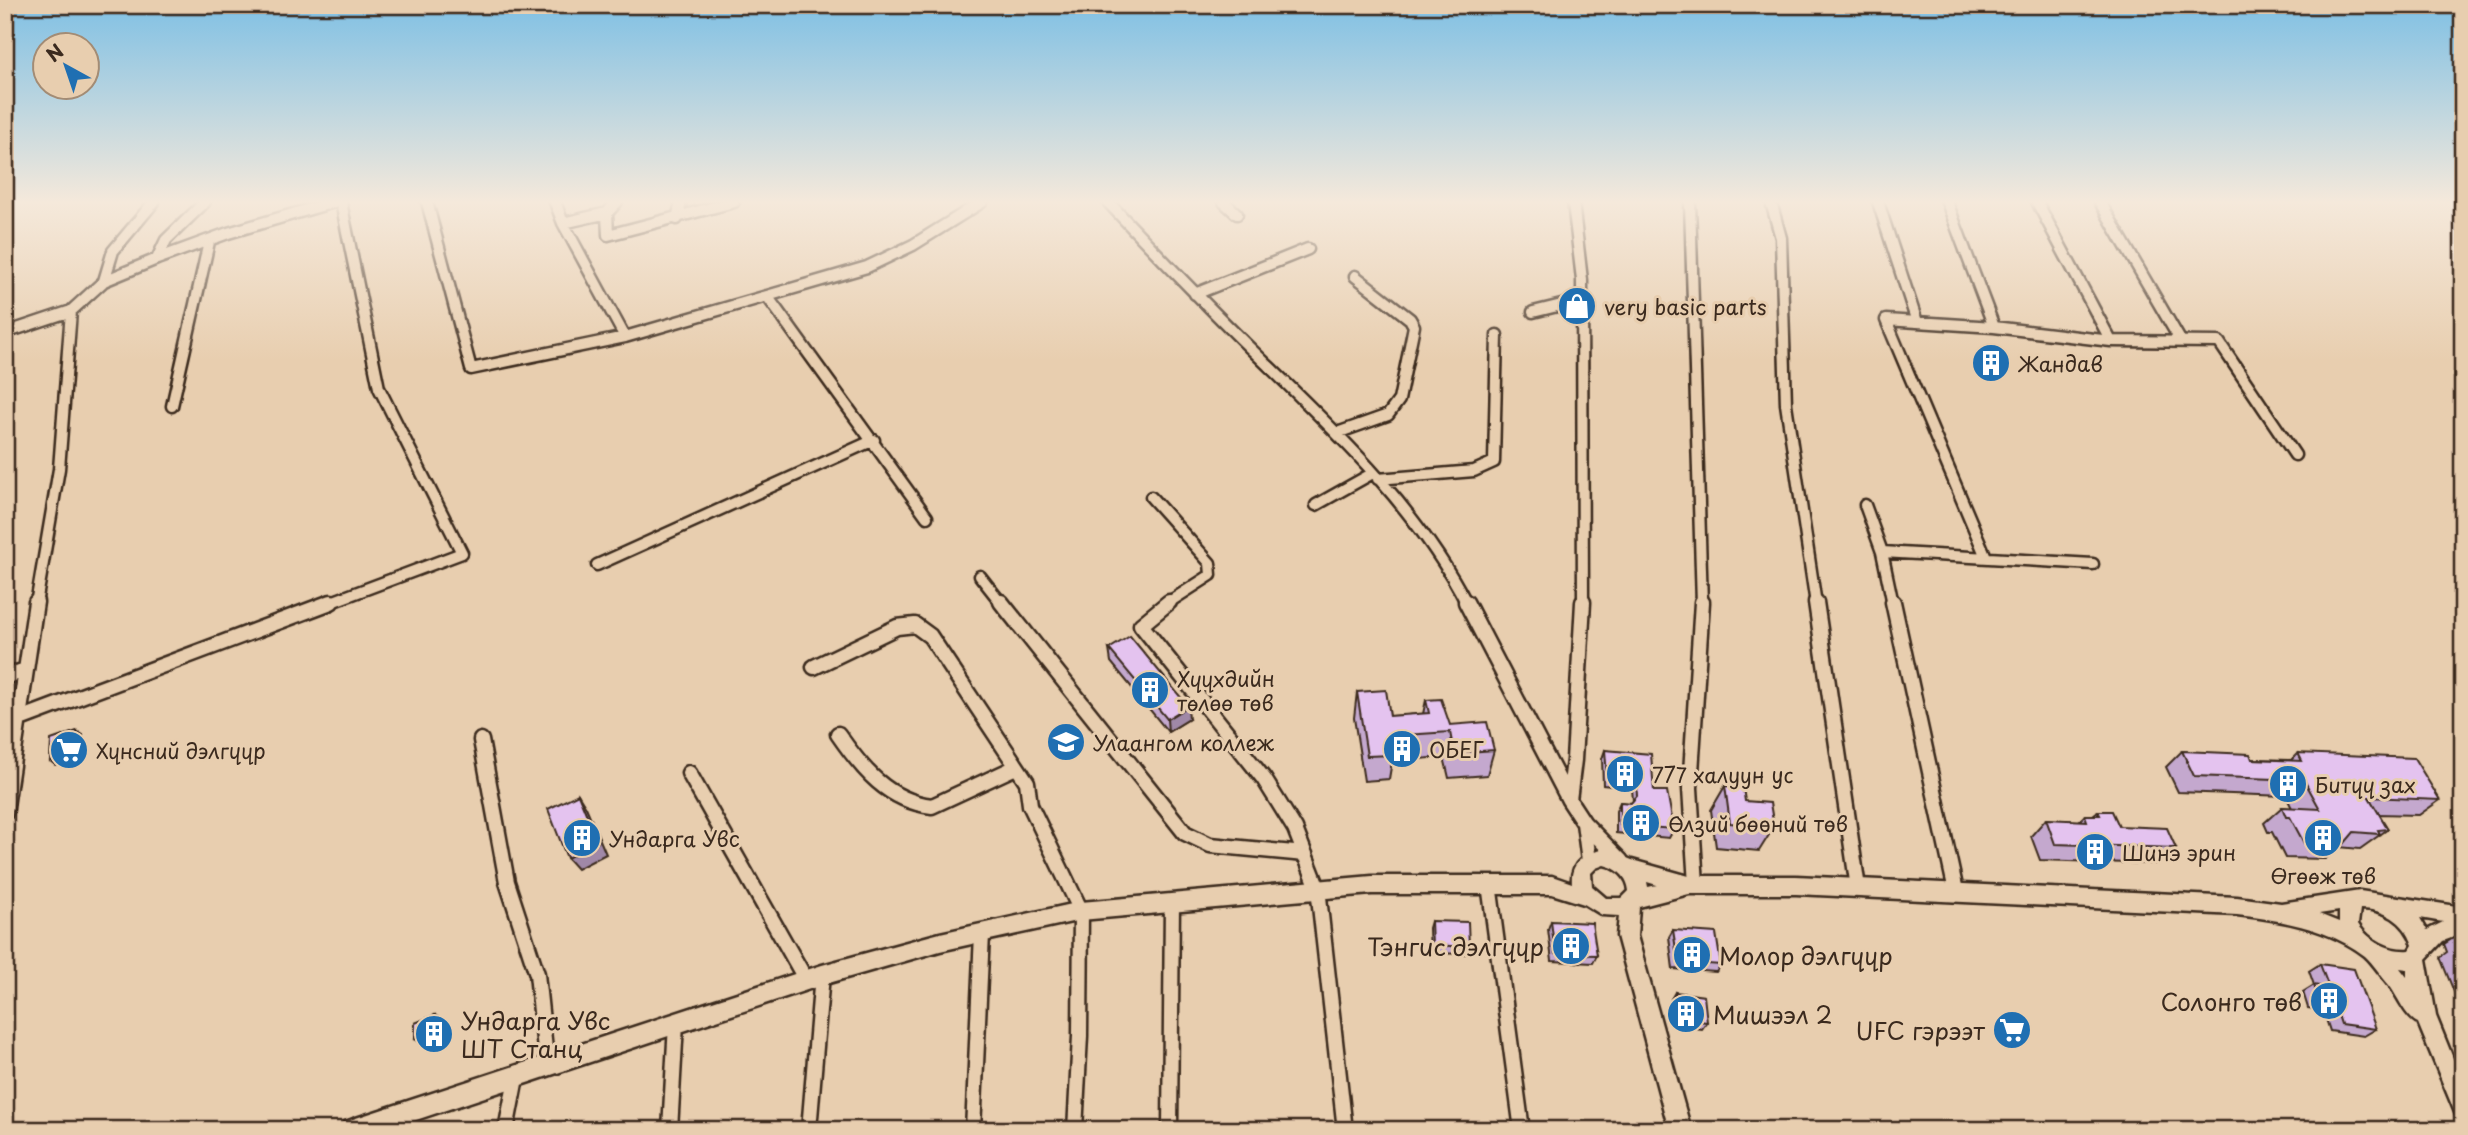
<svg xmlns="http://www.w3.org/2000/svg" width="2468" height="1135" font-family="'Playpen Sans',sans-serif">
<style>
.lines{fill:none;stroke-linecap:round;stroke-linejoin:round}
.street-far1-casing{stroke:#3b2a1e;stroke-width:15}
.street-casing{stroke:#3b2a1e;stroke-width:19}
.secondary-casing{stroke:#3b2a1e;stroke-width:5}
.street-far1{stroke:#e8ceaf;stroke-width:10}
.street{stroke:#e8ceaf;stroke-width:14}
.secondary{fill:#e8ceaf;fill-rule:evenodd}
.wall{fill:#c4a8ce;stroke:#3b2a1e;stroke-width:2}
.shaded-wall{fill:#a088a7;stroke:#3b2a1e;stroke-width:2}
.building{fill:#e4c3ef;stroke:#3b2a1e;stroke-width:2}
.labels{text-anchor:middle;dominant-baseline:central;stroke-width:6;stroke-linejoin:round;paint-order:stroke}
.poi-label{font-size:21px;fill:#3b2a1e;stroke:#e8ceaf;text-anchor:start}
.near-poi-label{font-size:24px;fill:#3b2a1e;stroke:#e8ceaf;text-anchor:end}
</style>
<rect width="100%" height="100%" fill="#e8ceaf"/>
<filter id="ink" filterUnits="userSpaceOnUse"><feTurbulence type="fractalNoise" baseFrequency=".0143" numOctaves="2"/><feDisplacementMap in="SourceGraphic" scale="14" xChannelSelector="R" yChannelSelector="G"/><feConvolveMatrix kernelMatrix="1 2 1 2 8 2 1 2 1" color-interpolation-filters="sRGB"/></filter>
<g filter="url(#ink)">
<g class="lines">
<defs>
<path id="street-far1" d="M 427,202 L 471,369 L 625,337 L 867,267 L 913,245 L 982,202
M 555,202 L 563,223 L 625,337
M 1108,202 C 1155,252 1203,302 1252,350 C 1331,427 1416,505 1467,604
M 1224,202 L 1237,214
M 1573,202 L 1582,280 L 1583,604
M 1690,202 L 1702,604
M 1771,202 L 1781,238 L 1786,404 L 1816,604
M 1878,202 L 1917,322
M 1947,202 L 1994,327
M 2037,202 L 2111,341
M 2100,202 L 2180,340
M 607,213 L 617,202
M 677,219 L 681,202
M 563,223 L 607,213 L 608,235 L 734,202
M 157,259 L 166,240 L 205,202
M 104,281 L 113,251 L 154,202
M 1195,294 L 1308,249
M 767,296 L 927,517
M 1533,312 L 1582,300
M 5,333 L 71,311 L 104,281 L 157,259 L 228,233 L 334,202
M 172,406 L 209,242
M 1337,433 L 1388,415 L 1399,400 L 1414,326 L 1410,319 L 1355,276
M 1378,479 L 1474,471 L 1494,462 L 1497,335
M 1151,497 L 1210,563 L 1211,575 L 1166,604
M 1316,505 L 1373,473
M 1865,505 L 1882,552
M 1986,557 L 1886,320 L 1994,327 L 2111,341 L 2219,342 L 2295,455
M 597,565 L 874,440
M 980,576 L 1002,604
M 36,604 L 59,469 L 71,311
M 326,604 L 462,553 L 379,388 L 341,202
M 1893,604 L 1882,552 L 2093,564"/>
<path id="street" d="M 1001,602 L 1185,833 L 1210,845 L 1305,854
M 1169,602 L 1141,625 L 1264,779 L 1295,829 L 1318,888 L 1345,1130
M 1466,602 L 1569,800 L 1584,823 L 1621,861
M 1816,602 L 1858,888
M 1893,602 L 1956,891
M 814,667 L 897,627 L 915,625 L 930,636 L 1027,782 L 1030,805 L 1081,911 L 1080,1036 L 1075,1130
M 5,677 L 25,670
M 20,719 L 331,602
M 838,734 C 862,769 888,801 932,806 L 1016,767
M 481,740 L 507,882 L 537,974 L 547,1068
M 689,773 L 806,980
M 1569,800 L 1574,760 L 1583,602
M 5,813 L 36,602
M 1584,823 L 1589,861
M 1489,884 L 1522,1130
M 1696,885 L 1690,788 L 1702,602
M 506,1130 L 516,1078
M 670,1130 L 676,1024
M 809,1130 L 822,975
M 973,1130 L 982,934
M 1170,1130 L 1172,902"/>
<path id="secondary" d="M 1604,849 L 1632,860 L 1689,876 L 1796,876 L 2237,897 L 2281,903 L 2360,891 L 2463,907 L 2463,934 L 2443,941 L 2426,959 L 2436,1016 L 2463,1083 L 2463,1118 L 2456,1115 L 2418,1023 C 2406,1018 2397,995 2389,985 C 2381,976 2373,963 2365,956 C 2329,928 2280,920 2237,915 L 1796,894 L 1689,894 L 1639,907 L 1637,936 L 1691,1130 L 1669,1130 L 1617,936 L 1619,916 L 1602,915 L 1584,904 L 1552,894 L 1372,894 L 1081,920 L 940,951 L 822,985 L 386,1130 L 342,1130 L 345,1122 L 353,1119 L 822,965 L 940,933 L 1081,902 L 1372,876 L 1552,876 L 1572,883 C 1570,861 1586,854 1604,849 ZM 1604,865 C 1617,868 1628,877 1629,891 L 1622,898 L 1606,898 L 1592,886 L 1591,873 L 1596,868 ZM 1647,882 L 1657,885 L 1648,887 ZM 2360,909 C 2384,909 2405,921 2413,945 L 2410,950 C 2390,952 2369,941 2358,924 ZM 2339,911 L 2339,922 L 2319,914 ZM 2420,918 L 2443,922 L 2427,930 ZM 2400,968 L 2407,969 L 2407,977 Z"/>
</defs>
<!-- street-far1 casing -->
<use href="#street-far1" class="street-far1-casing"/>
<!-- street casing -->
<use href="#street" class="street-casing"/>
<!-- secondary casing -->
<use href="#secondary" class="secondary-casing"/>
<!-- street-far1 -->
<use href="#street-far1" class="street-far1"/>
<!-- street -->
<use href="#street" class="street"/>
<!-- secondary -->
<use href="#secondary" class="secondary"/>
</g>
<!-- wall -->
<path class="wall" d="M 1109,649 L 1189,719 L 1168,732 L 1111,662 Z
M 1357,692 L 1390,716 L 1423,714 L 1426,700 L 1450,725 L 1494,750 L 1487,775 L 1449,778 L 1444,757 L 1392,761 L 1389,779 L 1364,781 L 1354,718 Z
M 1605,750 L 1654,791 L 1674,829 L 1669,838 L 1616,833 L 1616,811 L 1620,802 L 1631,803 L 1633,801 L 1632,788 L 1603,785 L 1602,759 Z
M 2182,751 L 2252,759 L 2291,760 L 2298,753 L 2440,800 L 2419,815 L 2378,814 L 2388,829 L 2360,849 L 2339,847 L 2325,859 L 2285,858 L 2272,832 L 2268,832 L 2264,823 L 2282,807 L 2292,808 L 2286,796 L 2178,792 L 2166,767 Z
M 1725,786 L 1745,801 L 1774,827 L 1759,851 L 1716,847 L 1711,810 Z
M 2098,811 L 2119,826 L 2176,848 L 2158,864 L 2040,860 L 2031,836 L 2046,819 L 2079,821 L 2085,815 L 2093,815 Z
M 1431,921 L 1469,947 L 1467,954 L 1430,953 L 1429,928 Z
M 1551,921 L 1597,955 L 1593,963 L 1552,961 L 1548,929 Z
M 1673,930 L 1721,965 L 1716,972 L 1673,969 L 1669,937 Z
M 2463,932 L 2463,1014 L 2440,957 L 2447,952 L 2444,944 Z
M 2320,964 L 2376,1029 L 2364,1036 L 2330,1031 L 2323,1010 L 2308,1008 L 2303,992 L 2314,985 L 2309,971 Z
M 1675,992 L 1707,1022 L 1702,1029 L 1673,1025 L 1671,999 Z"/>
<!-- shaded-wall -->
<path class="shaded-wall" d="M 1188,706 L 1189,719 L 1168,732 L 1167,719 Z
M 77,731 L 83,735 L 82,756 L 55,765 L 50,761 Z
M 578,794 L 586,807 L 606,854 L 577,869 L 567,858 Z
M 435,1015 L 443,1022 L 444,1038 L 424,1045 L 415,1039 Z"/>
<!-- building -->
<path class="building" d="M 1130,636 L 1188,706 L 1167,719 L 1109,649 Z
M 1386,690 L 1390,716 L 1429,713 L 1426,700 L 1441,699 L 1450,725 L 1487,722 L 1494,750 L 1454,753 L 1450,732 L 1390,736 L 1393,755 L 1367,756 L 1357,692 Z
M 77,731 L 77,752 L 50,761 L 51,740 Z
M 1605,750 L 1651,754 L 1654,791 L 1667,791 L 1674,829 L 1620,825 L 1620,802 L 1631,803 L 1637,796 L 1636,780 L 1607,777 Z
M 2182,751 L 2250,754 L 2252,759 L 2302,761 L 2298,753 L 2414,758 L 2440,800 L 2369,797 L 2388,829 L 2378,830 L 2380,834 L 2354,832 L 2344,844 L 2304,843 L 2290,817 L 2286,817 L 2282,807 L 2320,809 L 2304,780 L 2194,776 Z
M 1725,786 L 1743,788 L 1745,801 L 1770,803 L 1774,827 L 1730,823 Z
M 578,794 L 598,842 L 567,858 L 548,809 Z
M 2098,811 L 2112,811 L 2119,826 L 2167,828 L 2176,848 L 2055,844 L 2046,819 L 2087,821 L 2085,815 L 2100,815 Z
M 1431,921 L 1468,922 L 1469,947 L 1432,945 Z
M 1551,921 L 1592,923 L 1597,955 L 1555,954 Z
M 1673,930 L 1716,933 L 1721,965 L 1678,962 Z
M 2320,964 L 2354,969 L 2376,1029 L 2341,1024 L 2334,1003 L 2319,1001 L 2314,985 L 2329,988 Z
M 1675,992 L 1704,996 L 1707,1022 L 1677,1018 Z
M 435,1015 L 436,1031 L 415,1039 L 415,1023 Z"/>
</g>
<!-- sky -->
<linearGradient id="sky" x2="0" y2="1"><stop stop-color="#7fc0e4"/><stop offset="0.56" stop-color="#f5e9db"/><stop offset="1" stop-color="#f5e9db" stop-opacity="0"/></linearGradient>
<rect width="2468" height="361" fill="url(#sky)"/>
<!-- icons -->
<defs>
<symbol id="shop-disc" viewBox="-11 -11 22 22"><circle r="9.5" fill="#1f6fb2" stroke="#e8ceaf"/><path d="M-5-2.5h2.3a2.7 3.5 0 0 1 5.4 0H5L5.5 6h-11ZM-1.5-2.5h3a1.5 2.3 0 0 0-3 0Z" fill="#fff"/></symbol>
<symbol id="building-disc" viewBox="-11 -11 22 22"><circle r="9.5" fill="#1f6fb2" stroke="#e8ceaf"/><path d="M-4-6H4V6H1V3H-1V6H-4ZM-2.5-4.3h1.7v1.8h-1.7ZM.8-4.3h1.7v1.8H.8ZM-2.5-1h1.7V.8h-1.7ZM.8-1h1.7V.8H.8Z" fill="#fff"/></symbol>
<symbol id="school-disc" viewBox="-11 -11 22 22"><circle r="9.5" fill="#1f6fb2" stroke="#e8ceaf"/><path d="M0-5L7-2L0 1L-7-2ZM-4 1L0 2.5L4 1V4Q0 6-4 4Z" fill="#fff"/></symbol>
<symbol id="supermarket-disc" viewBox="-11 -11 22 22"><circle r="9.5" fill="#1f6fb2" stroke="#e8ceaf"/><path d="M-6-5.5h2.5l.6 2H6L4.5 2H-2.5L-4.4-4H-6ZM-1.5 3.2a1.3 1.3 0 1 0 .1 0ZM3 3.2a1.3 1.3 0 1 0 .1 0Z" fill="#fff"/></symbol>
</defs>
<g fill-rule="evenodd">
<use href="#shop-disc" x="1555" y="284" width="44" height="44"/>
<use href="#building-disc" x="1969" y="341" width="44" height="44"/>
<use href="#building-disc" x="1128" y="668" width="44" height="44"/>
<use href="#school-disc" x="1044" y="720" width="44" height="44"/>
<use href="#building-disc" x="1380" y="727" width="44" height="44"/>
<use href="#supermarket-disc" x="47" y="728" width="44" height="44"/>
<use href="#building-disc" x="1603" y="752" width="44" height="44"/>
<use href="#building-disc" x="2266" y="762" width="44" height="44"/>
<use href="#building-disc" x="1619" y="801" width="44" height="44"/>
<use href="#building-disc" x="560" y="816" width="44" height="44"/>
<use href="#building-disc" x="2301" y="816" width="44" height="44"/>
<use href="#building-disc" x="2073" y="830" width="44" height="44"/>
<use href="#building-disc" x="1549" y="924" width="44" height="44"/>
<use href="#building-disc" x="1670" y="933" width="44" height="44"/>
<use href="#building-disc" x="2307" y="979" width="44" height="44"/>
<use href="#building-disc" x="1664" y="992" width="44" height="44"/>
<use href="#supermarket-disc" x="1990" y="1008" width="44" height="44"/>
<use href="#building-disc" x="412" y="1012" width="44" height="44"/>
</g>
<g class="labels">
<!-- poi labels -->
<g class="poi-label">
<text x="1604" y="306">very basic parts</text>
<text x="2018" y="363">Жандав</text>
<text x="1177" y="678">Хүүхдийн<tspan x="1177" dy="24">төлөө төв</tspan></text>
<text x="1093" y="742">Улаангом коллеж</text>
<text x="1429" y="749">ОБЕГ</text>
<text x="96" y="750">Хүнсний дэлгүүр</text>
<text x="1652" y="774">777 халуун ус</text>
<text x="2315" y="784">Битүү зах</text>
<text x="1668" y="823">Өлзий бөөний төв</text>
<text x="609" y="838">Ундарга Увс</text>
<text x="2122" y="852">Шинэ эрин</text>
<text x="2323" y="875" text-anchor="middle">Өгөөж төв</text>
</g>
<!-- near-poi labels -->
<g class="near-poi-label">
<text x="1544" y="946">Тэнгис дэлгүүр</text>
<text x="1719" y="955" text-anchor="start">Молор дэлгүүр</text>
<text x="2302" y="1001">Солонго төв</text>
<text x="1713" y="1014" text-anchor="start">Мишээл 2</text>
<text x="461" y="1020" text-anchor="start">Ундарга Увс<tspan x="461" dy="28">ШТ Станц</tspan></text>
<text x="1985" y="1030">UFC гэрээт</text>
</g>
</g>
<!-- margin -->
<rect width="2468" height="1135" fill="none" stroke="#e8ceaf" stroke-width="28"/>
<rect x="14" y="14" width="2440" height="1107" fill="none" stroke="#3b2a1e" stroke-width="2.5" filter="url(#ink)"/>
<!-- north arrow -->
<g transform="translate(66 66) rotate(320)"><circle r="33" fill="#e8ceaf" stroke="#a38c75" stroke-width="2"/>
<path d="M0-5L12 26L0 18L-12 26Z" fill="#1f6fb2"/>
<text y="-10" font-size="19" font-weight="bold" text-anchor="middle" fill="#3b2a1e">N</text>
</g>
</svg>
